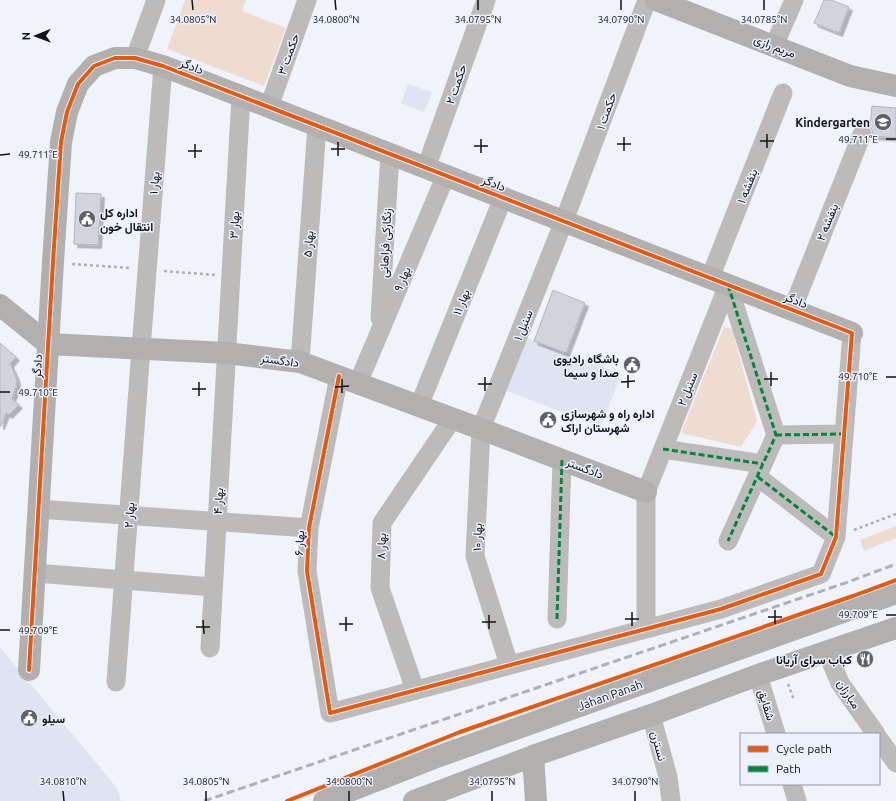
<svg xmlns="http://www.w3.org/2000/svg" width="896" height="801" font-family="Ubuntu,Vazirmatn,sans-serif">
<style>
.built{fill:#dfe4f2}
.green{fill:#efdcd0}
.building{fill:#d1d4da;stroke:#b4b6bc;filter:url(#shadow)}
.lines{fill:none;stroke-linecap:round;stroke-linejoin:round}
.path{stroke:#afafb0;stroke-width:2.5;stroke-dasharray:3 3;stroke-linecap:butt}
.street{stroke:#bcbbba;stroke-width:19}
.secondary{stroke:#b2b0af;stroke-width:22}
.rail{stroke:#b0b1b3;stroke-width:3;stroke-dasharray:8 4;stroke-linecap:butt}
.quiet{stroke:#00873e;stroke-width:3;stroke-dasharray:6 3;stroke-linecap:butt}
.cycleway-casing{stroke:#ebf1ff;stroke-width:6}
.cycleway{stroke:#e8590c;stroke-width:4}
.ticks{fill:none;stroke:#101218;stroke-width:1.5}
.labels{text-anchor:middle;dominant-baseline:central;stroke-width:3;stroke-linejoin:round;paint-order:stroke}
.street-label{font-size:12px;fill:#101218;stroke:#ebf1ff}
.poi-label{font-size:12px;font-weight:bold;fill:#101218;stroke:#ebf1ff;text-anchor:end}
.ticks-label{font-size:10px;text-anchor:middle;fill:#101218;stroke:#ebf1ff;stroke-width:3;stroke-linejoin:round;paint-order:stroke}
</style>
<defs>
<filter id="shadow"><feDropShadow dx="3.5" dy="3.5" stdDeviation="0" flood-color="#0004"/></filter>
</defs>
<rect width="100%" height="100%" fill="#f0f3fa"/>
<!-- built -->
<path class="built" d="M 408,84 L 432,92 L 424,112 L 401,103 Z
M 525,337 L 621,374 L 601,427 L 505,390 Z
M 0,647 L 117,788 L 121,801 L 0,801 Z"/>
<!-- green -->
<path class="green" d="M 185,0 L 246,0 L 242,11 L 286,28 L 264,86 L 167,49 Z
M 724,327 L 732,329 L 757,421 L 741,447 L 681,433 Z
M 896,526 L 896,538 L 864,551 L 860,540 Z"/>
<!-- building -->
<path class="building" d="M 824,0 L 831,0 L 849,7 L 839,33 L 814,23 Z
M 872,106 L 896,108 L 896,138 L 872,136 L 873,132 L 870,127 Z
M 76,193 L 101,194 L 98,245 L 74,244 Z
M 553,290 L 585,303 L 566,353 L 534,341 Z
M 0,343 L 16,357 L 10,364 L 15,375 L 17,381 L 16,387 L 12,399 L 19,405 L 9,415 L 6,413 L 1,426 L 0,426 Z"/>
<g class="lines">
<!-- path -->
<path class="path" d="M 72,264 L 131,268
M 164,271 L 215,275
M 854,530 L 896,514
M 788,684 L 794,700"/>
<!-- street -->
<path class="street" d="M 774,46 L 794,0
M 135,58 L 156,0
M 269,107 L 307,0
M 426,168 L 486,0
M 710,278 L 783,93
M 728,285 L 776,435 L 728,541
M 792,310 L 862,134
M 380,318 L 390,154
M 300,362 L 317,126
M 339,376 L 309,528 L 307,571 L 330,713 L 721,609 L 821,574 L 836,537 L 852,333
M 358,383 L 446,175
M 419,406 L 503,198
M 776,435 L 844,434
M 663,449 L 763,464
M 758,477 L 836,537
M 38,509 L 309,528
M 35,573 L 213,587
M 557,619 L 562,460
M 646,629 L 646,492 L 728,285
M 210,648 L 241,96
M 827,652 L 840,683 L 876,734
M 509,665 L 475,556 L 481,429 L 564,221 L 647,0
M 758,675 L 776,734
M 116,682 L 141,349 L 163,66
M 415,690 L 380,588 L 382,523 L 453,418
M 651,715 L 668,777 L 671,801
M 879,739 L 896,763
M 792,784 L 797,801"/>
<!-- secondary -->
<path class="secondary" d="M 656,0 L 850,76 L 896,86
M 0,305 L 48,344 L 227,353 L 300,362 L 481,429 L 646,492
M 29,670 L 53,262 L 61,142 L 67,112 L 78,84 L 94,66 L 115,58 L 135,58 L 163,66 L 852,333
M 533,756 L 536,801
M 324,801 L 434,758 L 896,593
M 414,801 L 533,756 L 651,715 L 758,675 L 896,628"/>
<!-- rail -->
<path class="rail" d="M 204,801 L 848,582 L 896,564"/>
<!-- quiet -->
<path class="quiet" d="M 728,285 L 776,435 L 728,541
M 776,435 L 844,434
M 663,449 L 763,464
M 758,477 L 836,537
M 557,619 L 562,460"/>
<defs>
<path id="cycleway" d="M 29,670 L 53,262 L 61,142 L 67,112 L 78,84 L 94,66 L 115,58 L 135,58 L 163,66 L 852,333 L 836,537 L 821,574 L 721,609 L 330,713 L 307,571 L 309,528 L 339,376
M 287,801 L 460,732 L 853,596 L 896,580"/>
</defs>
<!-- cycleway casing -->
<use href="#cycleway" class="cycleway-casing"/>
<!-- cycleway -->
<use href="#cycleway" class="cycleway"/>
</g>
<!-- ticks -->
<path class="ticks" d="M 192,0 L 193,10M 335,0 L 336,10M 478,0 L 478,10M 621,0 L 621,10M 764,0 L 764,10M 767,134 L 767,148M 624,137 L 624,151M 481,139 L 481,153M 886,139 L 896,139M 760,141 L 774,141M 338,142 L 338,156M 195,144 L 195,158M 617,144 L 631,144M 474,146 L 488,146M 331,149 L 345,149M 188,151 L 202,151M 0,155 L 10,154M 771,372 L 771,386M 628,375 L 628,388M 485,377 L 485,391M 886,377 L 896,377M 342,379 L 342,393M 764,379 L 778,379M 199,382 L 199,396M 621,382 L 635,381M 478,384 L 492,384M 335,387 L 349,386M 192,389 L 206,389M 0,392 L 10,392M 775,610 L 775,624M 632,612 L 632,626M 489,615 L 489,629M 886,615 L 896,615M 346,617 L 346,631M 768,617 L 782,617M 625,619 L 639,619M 203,620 L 204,634M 482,622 L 496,622M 339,624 L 353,624M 196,627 L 210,627M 0,630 L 10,630M 63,791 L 64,801M 206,791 L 206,801M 349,791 L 349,801M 492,791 L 492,801M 635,791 L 635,801"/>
<!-- icons -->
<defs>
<symbol id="school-disc" viewBox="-11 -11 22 22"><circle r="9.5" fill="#5e6167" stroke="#ebf1ff"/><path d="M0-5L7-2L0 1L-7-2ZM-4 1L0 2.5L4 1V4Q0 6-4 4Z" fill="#fff"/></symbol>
<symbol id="civic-disc" viewBox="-11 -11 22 22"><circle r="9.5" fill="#5e6167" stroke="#ebf1ff"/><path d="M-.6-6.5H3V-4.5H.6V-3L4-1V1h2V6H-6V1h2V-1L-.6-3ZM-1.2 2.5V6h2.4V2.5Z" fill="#fff"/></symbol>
<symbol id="restaurant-disc" viewBox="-11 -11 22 22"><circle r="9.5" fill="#5e6167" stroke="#ebf1ff"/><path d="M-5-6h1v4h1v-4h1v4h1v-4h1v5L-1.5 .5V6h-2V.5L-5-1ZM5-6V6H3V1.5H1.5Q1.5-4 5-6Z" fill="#fff"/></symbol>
</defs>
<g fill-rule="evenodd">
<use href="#school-disc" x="873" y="112" width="20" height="20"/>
<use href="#civic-disc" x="77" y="209" width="20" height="20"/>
<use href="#civic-disc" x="622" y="355" width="20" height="20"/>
<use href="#civic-disc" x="538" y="410" width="20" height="20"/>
<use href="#restaurant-disc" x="855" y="649" width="20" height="20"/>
<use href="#civic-disc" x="19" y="708" width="20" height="20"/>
</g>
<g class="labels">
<!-- street labels -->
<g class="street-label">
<text transform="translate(775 46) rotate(21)">مریم رازی</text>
<text transform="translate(288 54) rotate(-70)">حکمت ۳</text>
<text transform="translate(192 66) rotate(21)">دادگر</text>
<text transform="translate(456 84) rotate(-71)">حکمت ۲</text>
<text transform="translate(606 111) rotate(-70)">حکمت ۱</text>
<text transform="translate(154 183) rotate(-85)">بهار ۱</text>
<text transform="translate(494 183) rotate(21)">دادگر</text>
<text transform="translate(747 186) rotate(-68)">بنفشه ۱</text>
<text transform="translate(827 222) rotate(-68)">بنفشه ۲</text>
<text transform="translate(234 225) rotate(-87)">بهار ۳</text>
<text transform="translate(385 243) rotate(-87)">زنگارکی فراهانی</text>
<text transform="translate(308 244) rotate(-86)">بهار ۵</text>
<text transform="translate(402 279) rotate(-67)">بهار ۹</text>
<text transform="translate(796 300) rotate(21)">دادگر</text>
<text transform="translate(461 302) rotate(-68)">بهار ۱۱</text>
<text transform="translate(523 325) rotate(-68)">سنبل ۱</text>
<text transform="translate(280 360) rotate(8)">دادگستر</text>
<text transform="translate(37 366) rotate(-87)">دادگر</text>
<text transform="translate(687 389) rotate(-68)">سنبل ۲</text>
<text transform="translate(585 468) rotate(21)">دادگستر</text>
<text transform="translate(218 501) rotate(-87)">بهار ۴</text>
<text transform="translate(129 515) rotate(-86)">بهار ۲</text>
<text transform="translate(477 537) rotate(-88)">بهار ۱۰</text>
<text transform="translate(299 543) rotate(-87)">بهار ۶</text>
<text transform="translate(381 546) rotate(-88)">بهار ۸</text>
<text transform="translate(849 694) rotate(57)">مبارزان</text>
<text transform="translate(610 695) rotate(-20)">Jahan Panah</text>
<text transform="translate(767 705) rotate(73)">شقایق</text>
<text transform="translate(659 746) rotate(75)">نسترن</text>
</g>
<!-- poi labels -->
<g class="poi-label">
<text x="870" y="122">Kindergarten</text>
<text x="100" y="212" text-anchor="start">اداره کل<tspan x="100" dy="14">انتقال خون</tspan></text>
<text x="619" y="358">باشگاه رادیوی<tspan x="619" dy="14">صدا و سیما</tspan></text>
<text x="561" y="413" text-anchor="start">اداره راه و شهرسازی<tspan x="561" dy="14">شهرستان اراک</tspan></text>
<text x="852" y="659">کباب سرای آریانا</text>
<text x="42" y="718" text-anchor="start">سیلو</text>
</g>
</g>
<g class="ticks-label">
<text x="193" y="23">34.0805°N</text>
<text x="336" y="23">34.0800°N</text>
<text x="478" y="23">34.0795°N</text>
<text x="621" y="23">34.0790°N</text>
<text x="764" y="23">34.0785°N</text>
<text x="858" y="143">49.711°E</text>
<text x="38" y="158">49.711°E</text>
<text x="858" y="380">49.710°E</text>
<text x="38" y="396">49.710°E</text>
<text x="858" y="618">49.709°E</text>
<text x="38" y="634">49.709°E</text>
<text x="63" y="785">34.0810°N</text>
<text x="206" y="785">34.0805°N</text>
<text x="349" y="785">34.0800°N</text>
<text x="492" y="785">34.0795°N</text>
<text x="635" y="785">34.0790°N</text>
</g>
<!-- legend -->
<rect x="740" y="733" width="140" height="52" fill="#ebf1ff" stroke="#9398a3"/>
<rect x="748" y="746" width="20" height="6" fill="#e8590c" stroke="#9398a3"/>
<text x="776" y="753" font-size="12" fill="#101218">Cycle path</text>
<rect x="748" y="766" width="20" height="6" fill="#00873e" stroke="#9398a3"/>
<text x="776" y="773" font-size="12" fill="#101218">Path</text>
<!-- north arrow -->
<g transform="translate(36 36) rotate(269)" stroke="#ebf1ff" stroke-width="3" paint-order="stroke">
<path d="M0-3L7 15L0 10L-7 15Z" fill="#101218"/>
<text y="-6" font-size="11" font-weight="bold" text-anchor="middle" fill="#101218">N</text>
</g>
</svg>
